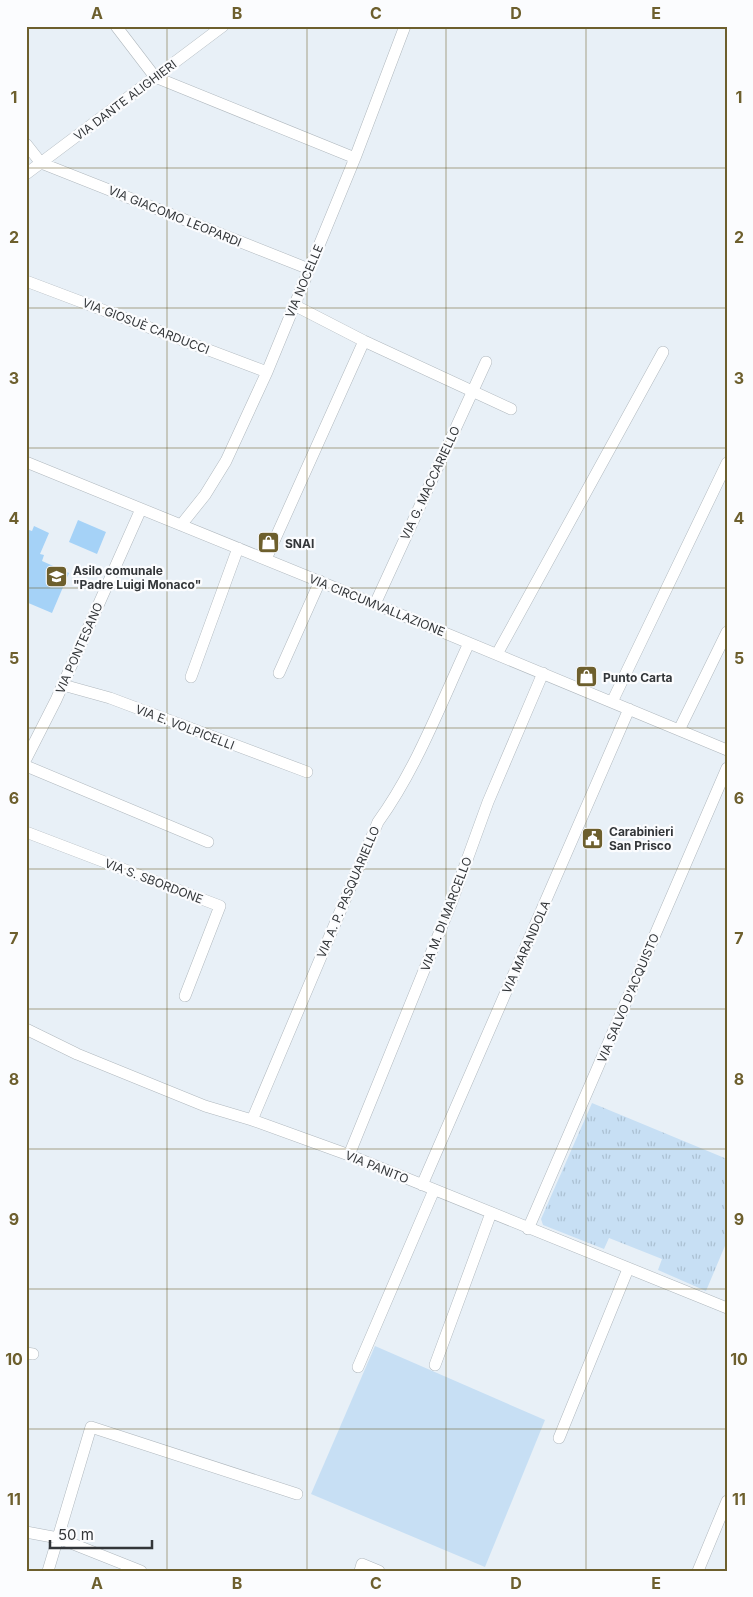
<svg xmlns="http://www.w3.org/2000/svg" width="753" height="1597" font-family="Inter,sans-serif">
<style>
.grass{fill:#c7dff4}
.park{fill:url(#park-tufts)}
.building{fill:#a5d2f7}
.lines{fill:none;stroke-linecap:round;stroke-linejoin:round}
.street-casing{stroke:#b0b8be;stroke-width:12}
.street{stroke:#fff;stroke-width:11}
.grid{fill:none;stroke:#6d5f2d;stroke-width:1;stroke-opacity:0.55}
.labels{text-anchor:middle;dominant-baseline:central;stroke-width:4.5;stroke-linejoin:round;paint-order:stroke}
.street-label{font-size:12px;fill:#333639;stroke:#fbfcfe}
.poi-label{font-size:12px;font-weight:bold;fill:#333639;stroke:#fbfcfe;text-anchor:start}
.neatline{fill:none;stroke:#6d5f2d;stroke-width:2}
.grid-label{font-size:16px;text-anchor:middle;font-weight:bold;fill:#6d5f2d}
</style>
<defs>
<pattern id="park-tufts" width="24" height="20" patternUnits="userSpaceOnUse" patternTransform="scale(1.25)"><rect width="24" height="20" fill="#c7dff4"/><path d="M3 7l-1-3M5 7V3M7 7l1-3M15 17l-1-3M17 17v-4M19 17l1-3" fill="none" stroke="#abc0d2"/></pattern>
</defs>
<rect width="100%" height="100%" fill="#e8f0f7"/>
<!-- grass -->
<path class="grass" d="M 375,1346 L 545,1420 L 485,1567 L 311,1494 Z"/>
<!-- park -->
<path class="park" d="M 592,1103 L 727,1159 L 727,1241 L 706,1291 L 658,1270 L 662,1259 L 609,1238 L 604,1249 L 543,1225 L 541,1219 Z"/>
<!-- building -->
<path class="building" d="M 78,520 L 106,532 L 97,554 L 69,542 Z
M 34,526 L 49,533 L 40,554 L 44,555 L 42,561 L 69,573 L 52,613 L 26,602 L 26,529 L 32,531 Z"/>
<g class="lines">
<defs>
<path id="street" d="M 116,26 L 155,77 L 355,158
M 26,144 L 41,163 L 309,269
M 26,174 L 223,26
M 26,281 L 267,372
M 294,305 L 364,341 L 511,409
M 26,462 L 375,604 L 727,750
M 181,525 L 205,495 L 226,461 L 267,372 L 355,158 L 405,26
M 266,559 L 364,341
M 375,604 L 486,362
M 497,654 L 663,352
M 279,673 L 320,581
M 191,677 L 238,548
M 63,685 L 110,698 L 307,772
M 612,702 L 727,463
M 679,730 L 727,632
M 26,759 L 56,700 L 141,509
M 26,766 L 208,842
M 26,832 L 220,906 L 185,996
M 26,1029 L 77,1054 L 205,1106 L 252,1120 L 349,1155 L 727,1308
M 252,1120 L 378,822 C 417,768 441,703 469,643
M 349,1155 L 451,904 L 488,802 L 543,673
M 422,1185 L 629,709
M 528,1229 L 727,768
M 26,1353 L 33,1354
M 435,1365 L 491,1213
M 358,1367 L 434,1190
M 559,1438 L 628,1269
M 26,1532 L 58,1538 L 141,1571
M 48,1571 L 91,1427 L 297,1494
M 360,1571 L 362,1564 L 379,1571
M 698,1571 L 727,1501"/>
</defs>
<!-- street casing -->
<use href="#street" class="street-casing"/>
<!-- street -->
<use href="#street" class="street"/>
</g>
<!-- grid -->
<path class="grid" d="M 167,26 L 167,1571M 307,26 L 307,1571M 446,26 L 446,1571M 586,26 L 586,1571M 26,168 L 727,168M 26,308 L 727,308M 26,448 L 727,448M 26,588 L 727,588M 26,728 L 727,728M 26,869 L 727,869M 26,1009 L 727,1009M 26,1149 L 727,1149M 26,1289 L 727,1289M 26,1429 L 727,1429"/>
<!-- icons -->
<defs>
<symbol id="shop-square" viewBox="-11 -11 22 22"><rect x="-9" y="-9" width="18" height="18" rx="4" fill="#6d5f2d" stroke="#fbfcfe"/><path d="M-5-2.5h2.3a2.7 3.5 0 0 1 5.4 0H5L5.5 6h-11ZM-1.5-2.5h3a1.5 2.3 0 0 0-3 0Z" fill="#fff"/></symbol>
<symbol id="school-square" viewBox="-11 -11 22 22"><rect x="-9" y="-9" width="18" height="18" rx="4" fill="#6d5f2d" stroke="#fbfcfe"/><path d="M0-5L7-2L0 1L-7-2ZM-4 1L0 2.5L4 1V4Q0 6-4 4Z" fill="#fff"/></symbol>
<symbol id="civic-square" viewBox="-11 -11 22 22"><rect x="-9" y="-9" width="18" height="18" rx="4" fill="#6d5f2d" stroke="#fbfcfe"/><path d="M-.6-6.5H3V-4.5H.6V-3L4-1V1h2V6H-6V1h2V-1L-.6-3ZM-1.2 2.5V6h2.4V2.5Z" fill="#fff"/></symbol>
</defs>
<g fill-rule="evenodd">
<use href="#shop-square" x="256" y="530" width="25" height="25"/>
<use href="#school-square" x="44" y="564" width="25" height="25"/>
<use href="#shop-square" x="574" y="664" width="25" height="25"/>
<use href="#civic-square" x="580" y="826" width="25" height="25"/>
</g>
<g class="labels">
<!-- street labels -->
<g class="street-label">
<text transform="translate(125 100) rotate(-37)">VIA DANTE ALIGHIERI</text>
<text transform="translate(175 216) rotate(22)">VIA GIACOMO LEOPARDI</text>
<text transform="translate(304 281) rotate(-67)">VIA NOCELLE</text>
<text transform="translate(146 326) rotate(21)">VIA GIOSUÈ CARDUCCI</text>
<text transform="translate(430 483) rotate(-65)">VIA G. MACCARIELLO</text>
<text transform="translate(377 605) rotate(22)">VIA CIRCUMVALLAZIONE</text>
<text transform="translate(79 648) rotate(-66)">VIA PONTESANO</text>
<text transform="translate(185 727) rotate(21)">VIA E. VOLPICELLI</text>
<text transform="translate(154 881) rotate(21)">VIA S. SBORDONE</text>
<text transform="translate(348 892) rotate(-67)">VIA A. P. PASQUARIELLO</text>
<text transform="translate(446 914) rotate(-69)">VIA M. DI MARCELLO</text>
<text transform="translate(526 947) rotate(-66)">VIA MARANDOLA</text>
<text transform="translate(628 998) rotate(-67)">VIA SALVO D'ACQUISTO</text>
<text transform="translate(377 1167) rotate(22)">VIA PANITO</text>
</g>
<!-- poi labels -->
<g class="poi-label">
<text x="285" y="543">SNAI</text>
<text x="73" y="570">Asilo comunale<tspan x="73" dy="14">"Padre Luigi Monaco"</tspan></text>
<text x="603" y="677">Punto Carta</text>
<text x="609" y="831">Carabinieri<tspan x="609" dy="14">San Prisco</tspan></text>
</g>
</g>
<!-- border -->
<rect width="753" height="1597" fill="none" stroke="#fbfcfe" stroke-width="55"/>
<!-- scale -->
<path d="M50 1540v8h102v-8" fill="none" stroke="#333639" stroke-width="2.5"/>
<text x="58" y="1540" font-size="15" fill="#333639" stroke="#fbfcfe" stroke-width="4" paint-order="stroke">50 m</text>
<rect x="28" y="28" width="698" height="1542" class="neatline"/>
<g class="grid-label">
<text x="97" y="19">A</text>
<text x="237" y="19">B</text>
<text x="376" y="19">C</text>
<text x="516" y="19">D</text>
<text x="656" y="19">E</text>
<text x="14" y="103">1</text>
<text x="739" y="103">1</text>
<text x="14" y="243">2</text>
<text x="739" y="243">2</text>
<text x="14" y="384">3</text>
<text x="739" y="384">3</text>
<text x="14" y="524">4</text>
<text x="739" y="524">4</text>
<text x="14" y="664">5</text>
<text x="739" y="664">5</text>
<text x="14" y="804">6</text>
<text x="739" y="804">6</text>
<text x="14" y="944">7</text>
<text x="739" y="944">7</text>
<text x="14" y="1085">8</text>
<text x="739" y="1085">8</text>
<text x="14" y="1225">9</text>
<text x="739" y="1225">9</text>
<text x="14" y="1365">10</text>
<text x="739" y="1365">10</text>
<text x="14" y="1505">11</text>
<text x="739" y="1505">11</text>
<text x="97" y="1589">A</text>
<text x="237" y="1589">B</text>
<text x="376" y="1589">C</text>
<text x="516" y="1589">D</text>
<text x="656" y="1589">E</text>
</g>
</svg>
